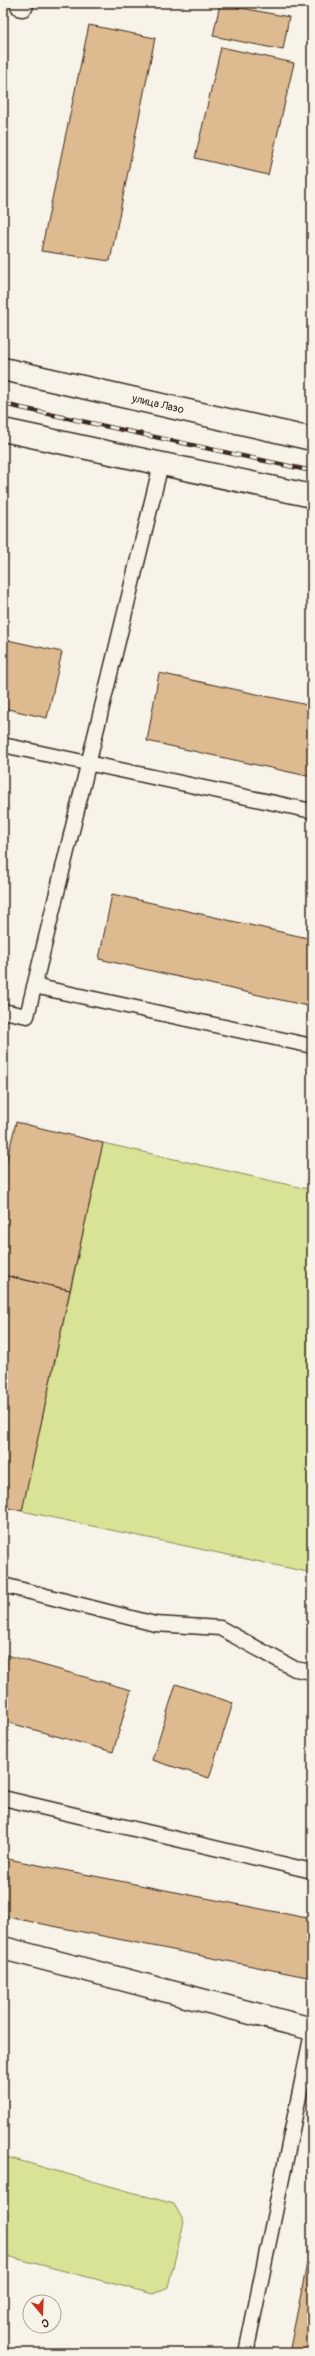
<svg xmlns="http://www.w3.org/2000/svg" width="315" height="2356" font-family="Pangolin,sans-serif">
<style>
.green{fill:#d8e396;stroke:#8a865a}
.building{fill:#deba90;stroke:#3b2a1e}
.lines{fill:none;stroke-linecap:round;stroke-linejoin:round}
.lane-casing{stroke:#3b2a1e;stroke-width:17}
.street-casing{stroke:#3b2a1e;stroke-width:25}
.secondary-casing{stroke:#3b2a1e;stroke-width:25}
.lane{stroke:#f7f3e8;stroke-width:14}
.street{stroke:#f7f3e8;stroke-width:22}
.secondary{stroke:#f7f3e8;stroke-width:22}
.rail-casing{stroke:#3b2a1e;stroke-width:4.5}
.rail{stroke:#f7f3e8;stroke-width:3;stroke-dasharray:9;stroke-linecap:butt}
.labels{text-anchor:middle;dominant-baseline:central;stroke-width:3;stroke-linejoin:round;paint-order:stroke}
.street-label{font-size:11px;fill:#3b2a1e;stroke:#f7f3e8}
</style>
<rect width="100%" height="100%" fill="#f7f3e8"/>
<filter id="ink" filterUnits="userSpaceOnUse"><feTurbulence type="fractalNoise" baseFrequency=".025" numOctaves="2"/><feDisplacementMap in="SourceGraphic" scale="8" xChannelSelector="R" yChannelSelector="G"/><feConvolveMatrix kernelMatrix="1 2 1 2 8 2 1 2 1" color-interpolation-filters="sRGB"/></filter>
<g filter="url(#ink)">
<!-- green -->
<path class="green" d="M 103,1143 L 312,1190 L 312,1573 L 22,1511 Z
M 3,2156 L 174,2204 L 184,2222 L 168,2287 L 153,2294 L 3,2255 Z"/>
<!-- building -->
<path class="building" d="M 220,4 L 289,17 L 283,50 L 213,36 Z
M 89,25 L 155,38 L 110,261 L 41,251 Z
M 221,47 L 294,63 L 268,175 L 195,158 Z
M 312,122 L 312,142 L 308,141 Z
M 3,639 L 62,652 L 47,718 L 3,708 Z
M 159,673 L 312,706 L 312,777 L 147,741 Z
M 112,894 L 312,939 L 312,1007 L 99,959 Z
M 16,1122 L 103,1143 L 70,1290 L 3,1275 L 3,1176 Z
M 3,1275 L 70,1290 L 22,1511 L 3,1507 Z
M 3,1654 L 131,1690 L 113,1752 L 3,1721 Z
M 176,1684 L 233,1703 L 209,1778 L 152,1760 Z
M 3,1858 L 312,1919 L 312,1978 L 3,1916 Z
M 312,2239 L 312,2353 L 289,2353 Z"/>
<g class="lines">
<defs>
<path id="lane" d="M 3,745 L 312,811
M 34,986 L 312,1046
M 3,1011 L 27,1016 L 161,464
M 3,1585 L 155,1624 L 220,1628 L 295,1669 L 312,1672
M 3,1798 L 312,1871
M 246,2353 L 312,2033"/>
<path id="street" d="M 22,5 L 22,3
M 3,1948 L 312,2029"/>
<path id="secondary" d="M 3,369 L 312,439
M 3,430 L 312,496"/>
</defs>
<!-- lane casing -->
<use href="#lane" class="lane-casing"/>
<!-- street casing -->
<use href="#street" class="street-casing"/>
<!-- secondary casing -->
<use href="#secondary" class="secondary-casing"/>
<!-- lane -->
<use href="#lane" class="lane"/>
<!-- street -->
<use href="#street" class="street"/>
<!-- secondary -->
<use href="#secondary" class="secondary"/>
<defs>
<path id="rail" d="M 3,404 L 312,471"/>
</defs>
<!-- rail casing -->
<use href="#rail" class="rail-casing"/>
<!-- rail -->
<use href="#rail" class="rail"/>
</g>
</g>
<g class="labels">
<!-- street labels -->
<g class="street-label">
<text transform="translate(158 404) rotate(13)">улица Лазо</text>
</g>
</g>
<!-- margin -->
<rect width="315" height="2356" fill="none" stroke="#f7f3e8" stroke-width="16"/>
<rect x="8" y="8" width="299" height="2340" fill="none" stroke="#3b2a1e" stroke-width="1.5" filter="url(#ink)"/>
<!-- north arrow -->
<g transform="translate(42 2314) rotate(161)"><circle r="19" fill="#f7f3e8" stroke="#aca397"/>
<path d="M0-3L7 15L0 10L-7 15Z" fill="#c8321e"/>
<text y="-6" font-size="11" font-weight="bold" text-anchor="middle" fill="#3b2a1e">С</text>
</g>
</svg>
